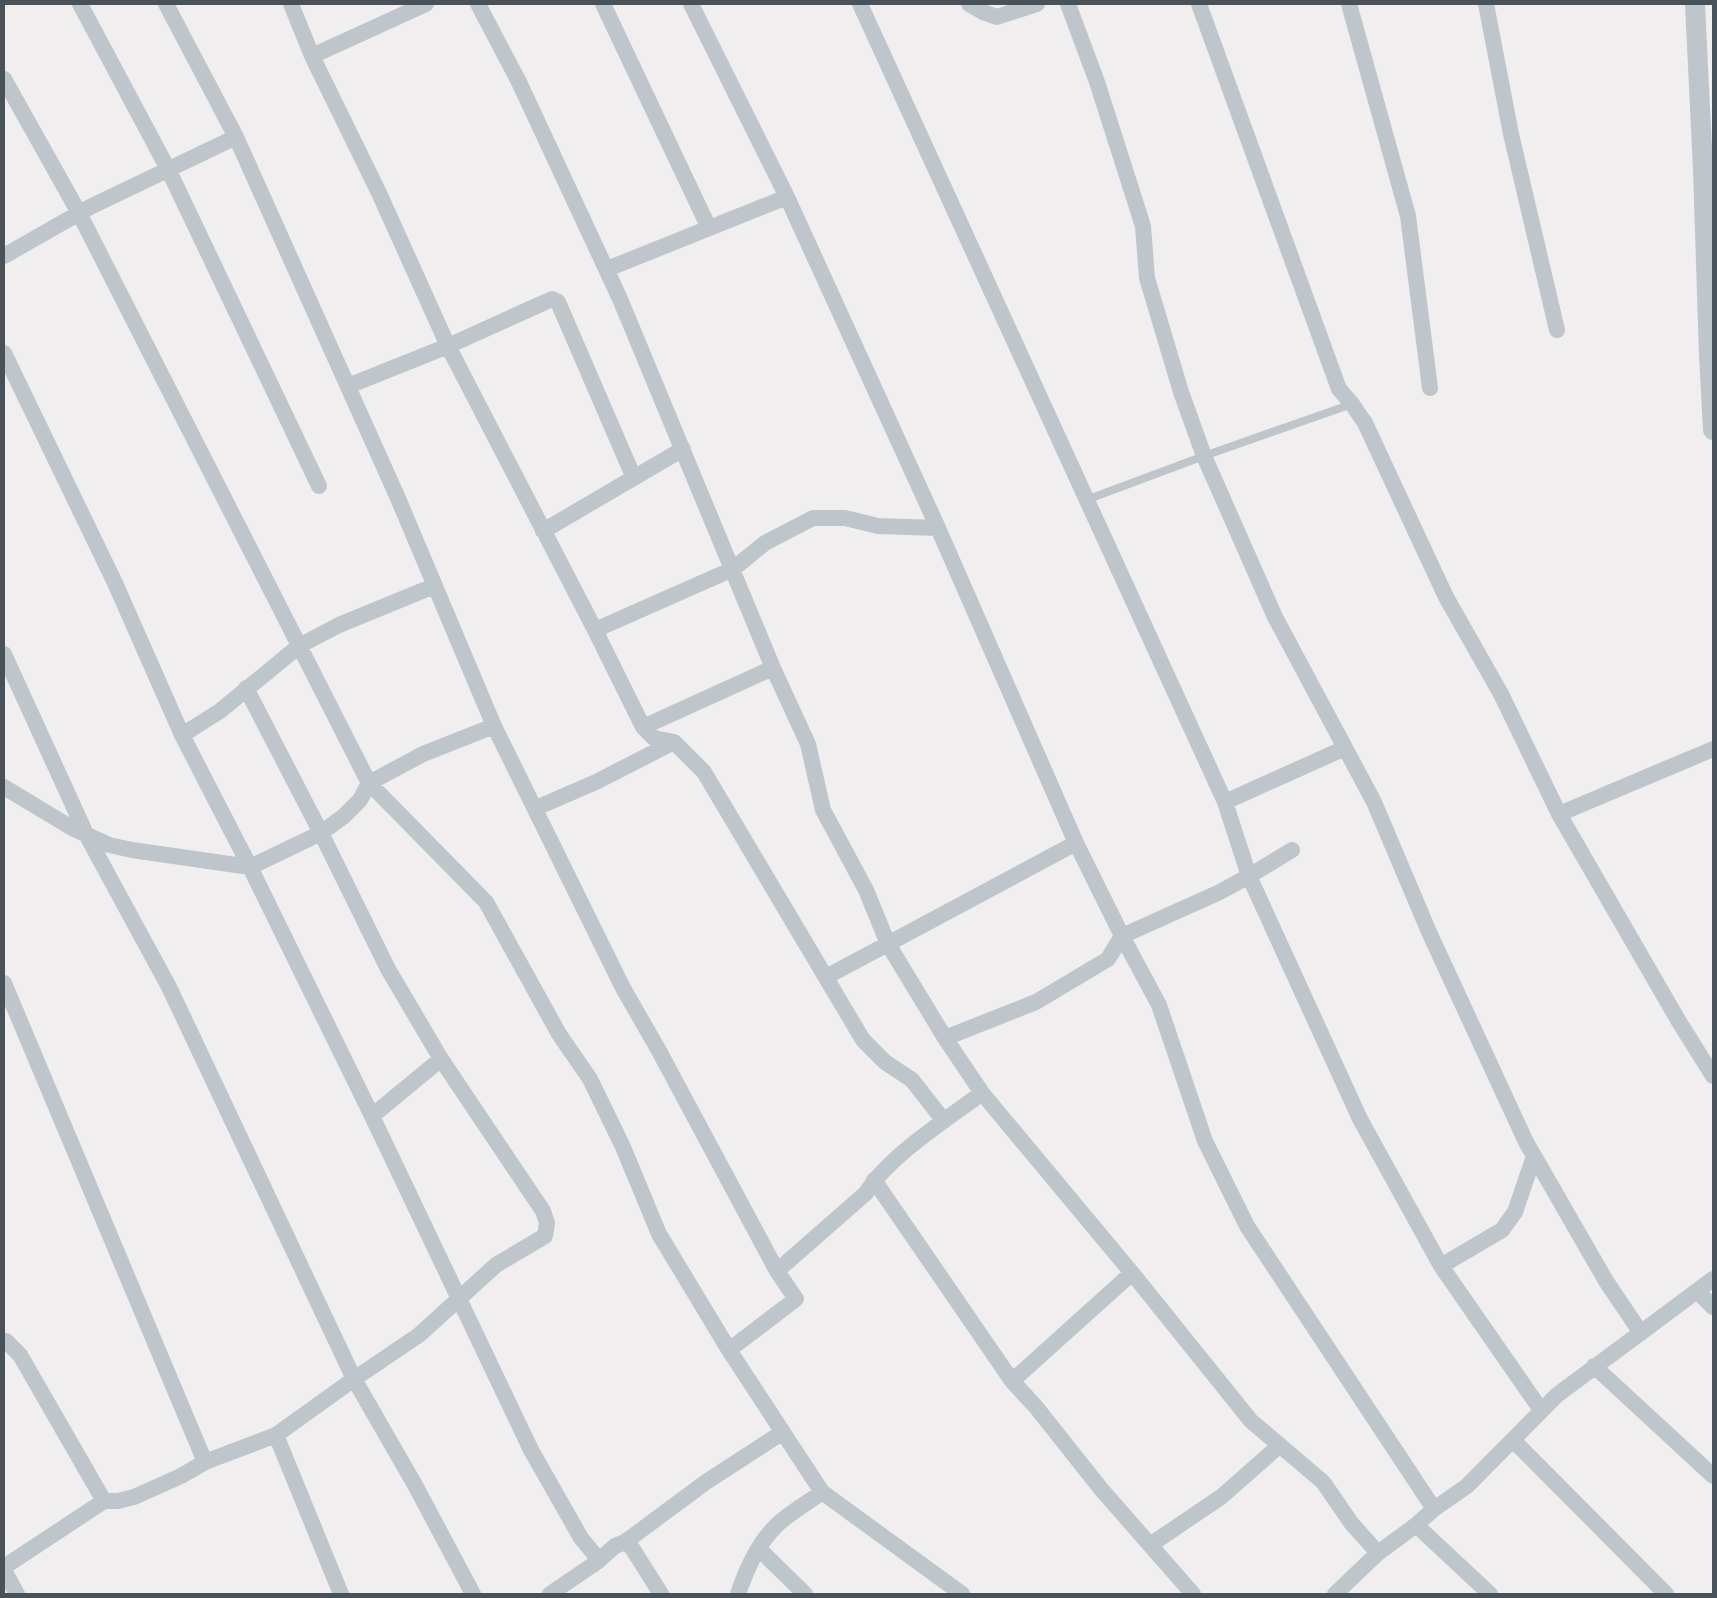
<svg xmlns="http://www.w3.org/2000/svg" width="1717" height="1598" font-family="'Golos Text',sans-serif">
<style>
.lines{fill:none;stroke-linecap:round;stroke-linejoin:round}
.service{stroke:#bec6cb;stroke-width:8}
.minor{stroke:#bec6cb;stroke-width:16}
.tertiary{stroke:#bec6cb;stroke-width:20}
</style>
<rect width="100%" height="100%" fill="#f0eeee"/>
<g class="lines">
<!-- service -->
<path class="service" d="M 1086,500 L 1204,456 L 1352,404"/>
<!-- minor -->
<path class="minor" d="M 80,4 L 169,171 L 319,486
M 166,4 L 236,137 L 397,496 L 494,726 L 623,988 L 658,1049 L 777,1271 L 796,1299 L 729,1350 L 822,1492 L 962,1594
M 291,4 L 312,56 L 379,193 L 448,346 L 595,630 L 643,727 L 654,738 L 674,742 L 704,772 L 863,1040 L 885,1062 L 912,1080 L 944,1121
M 478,4 L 519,82 L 620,299 L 773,668 L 808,744 L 823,810 L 866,890 L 888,944 L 945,1038 L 982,1093
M 603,4 L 709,228
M 691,4 L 787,197 L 938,528 L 1076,843 L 1122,936 L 1159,1005 L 1205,1141 L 1247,1226 L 1434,1509
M 860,4 L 1225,802 L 1249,876 L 1360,1119 L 1441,1266 L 1541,1410
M 969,4 L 983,12 L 997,17 L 1037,4
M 1068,4 L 1097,82 L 1143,226 L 1147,278 L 1181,392 L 1204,456 L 1275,617 L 1374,802 L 1429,932 L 1526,1142 L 1606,1281 L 1641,1333
M 1199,4 L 1339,389 L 1352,404 L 1365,423 L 1446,597 L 1501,694 L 1559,814 L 1678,1020 L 1713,1076
M 1349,4 L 1408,216 L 1430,388
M 1486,4 L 1511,134 L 1557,330
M 312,56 L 426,4
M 4,79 L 79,213 L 369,783 L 486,902 L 559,1034 L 590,1079 L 623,1147 L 659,1234 L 729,1350
M 4,256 L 90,207 L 236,137
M 607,269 L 787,197
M 4,353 L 115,583 L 182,735 L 250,867 L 372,1116 L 531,1450 L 581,1538 L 595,1555 L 597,1562 L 615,1546 L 625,1542 L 632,1548 L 661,1594
M 348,386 L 448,346 L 552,299 L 558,302 L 634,478
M 543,531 L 683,449
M 595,630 L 733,569 L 765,543 L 813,518 L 845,518 L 878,526 L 938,528
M 4,654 L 87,836 L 169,987 L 354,1379 L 419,1335 L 496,1265 L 545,1236 L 547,1223 L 543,1211 L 441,1059 L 388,969 L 321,833 L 246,688
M 643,727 L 773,668
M 182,735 L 220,711 L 299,646 L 339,625 L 434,586
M 4,787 L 72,828 L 109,845 L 132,850 L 250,867 L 321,833 L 344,816 L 360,800 L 369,783 L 423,754 L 494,726
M 1225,802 L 1345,748
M 536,808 L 596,782 L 674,742
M 1559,814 L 1713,749
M 826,977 L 1076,843
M 4,983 L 205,1462
M 945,1038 L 1036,1002 L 1108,959 L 1122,936 L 1220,892 L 1249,876 L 1292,850
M 372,1116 L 441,1059
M 874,1180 L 1012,1381 L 1036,1407 L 1101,1489 L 1193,1594
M 1441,1266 L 1502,1230 L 1515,1212 L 1534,1156
M 777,1271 L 866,1193 C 889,1156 946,1120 982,1093 L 1132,1273 L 1251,1421 L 1323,1482 L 1352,1524 L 1378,1553
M 1698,1292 L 1713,1307
M 4,1341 L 6,1341 L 20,1355 L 104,1501
M 1594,1366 L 1713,1476
M 1012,1381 L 1132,1273
M 276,1435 L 341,1594
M 1513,1440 L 1666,1594
M 1416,1525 L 1490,1594
M 625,1542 L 706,1482 L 783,1432
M 1150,1545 L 1221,1497 L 1280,1445
M 759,1549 L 805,1594
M 4,1567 L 104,1501 L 118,1501 L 134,1497 L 181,1476 L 205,1462 L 276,1435 L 354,1379 L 415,1485 L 473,1594
M 4,1570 L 17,1594
M 550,1594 L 597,1562
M 738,1594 C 746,1570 757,1545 775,1527 C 787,1514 808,1503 822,1492
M 1335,1594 L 1378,1553 L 1416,1525 L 1434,1509 L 1467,1486 L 1557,1395 L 1713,1279"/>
<!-- tertiary -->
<path class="tertiary" d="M 1695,4 L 1703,170 L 1709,355 L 1713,430"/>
</g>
<!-- border -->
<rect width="1717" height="1598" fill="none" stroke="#495259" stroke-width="10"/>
</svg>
